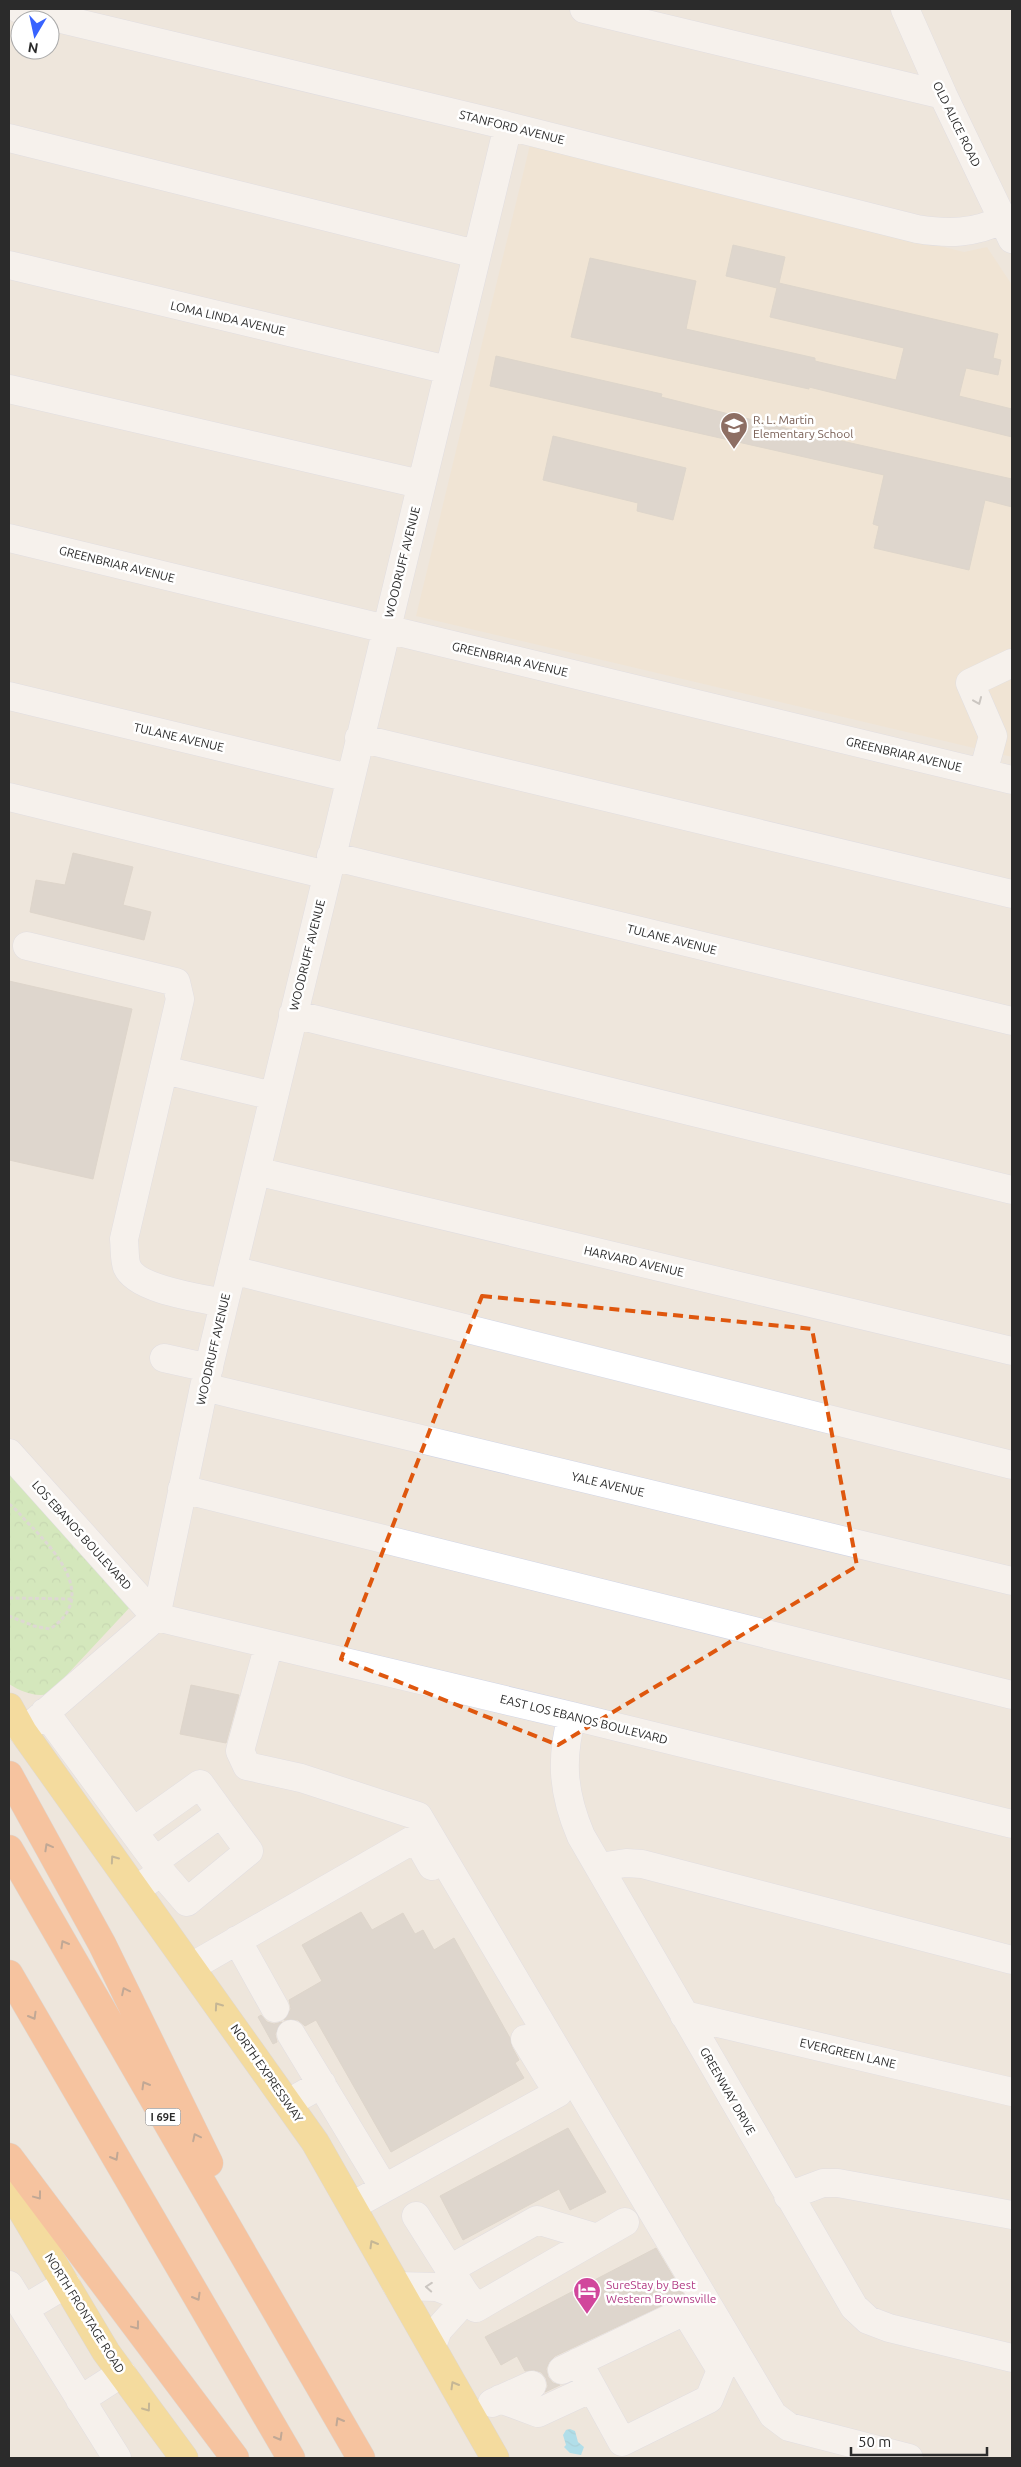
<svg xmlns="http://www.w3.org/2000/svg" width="1021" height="2467" font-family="Ubuntu,sans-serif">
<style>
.education{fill:#f1e3ca}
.forest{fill:url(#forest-crowns)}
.water{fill:url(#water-waves)}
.building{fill:#c9c3bb;stroke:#c9c2b5}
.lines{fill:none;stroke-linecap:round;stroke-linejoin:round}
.minor-casing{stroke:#d1d5e5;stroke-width:29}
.major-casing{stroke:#c8c8c8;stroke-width:29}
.highway-casing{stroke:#c8c8c8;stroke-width:29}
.path{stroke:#c8c8c8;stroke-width:3;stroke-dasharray:4 2.5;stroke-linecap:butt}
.minor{stroke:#fff;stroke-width:28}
.major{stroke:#fbcf53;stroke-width:28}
.highway{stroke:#ff9a56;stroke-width:28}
.oneway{stroke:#a0a0a0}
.oneway2{stroke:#8a5d3e}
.oneway3{stroke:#937d3f}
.marked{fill:none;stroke:#df570e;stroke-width:4;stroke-dasharray:10 6;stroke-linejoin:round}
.labels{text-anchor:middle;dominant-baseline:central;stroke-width:5;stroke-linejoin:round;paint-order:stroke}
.shield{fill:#fff;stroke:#6b6b6b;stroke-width:1}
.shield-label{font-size:11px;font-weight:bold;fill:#2b2b2b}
.street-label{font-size:12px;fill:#2b2b2b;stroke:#fff}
.education-label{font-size:12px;fill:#785e54;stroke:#fff;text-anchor:start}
.hotel-label{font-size:12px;fill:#b23c85;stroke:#fff;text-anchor:start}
</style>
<defs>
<pattern id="forest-crowns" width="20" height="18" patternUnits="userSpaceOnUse" patternTransform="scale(1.25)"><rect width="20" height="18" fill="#b3e994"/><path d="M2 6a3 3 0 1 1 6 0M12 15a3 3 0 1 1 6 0" fill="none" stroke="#9ac880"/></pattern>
<pattern id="water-waves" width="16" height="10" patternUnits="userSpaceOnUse" patternTransform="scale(1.25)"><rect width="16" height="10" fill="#67d6f8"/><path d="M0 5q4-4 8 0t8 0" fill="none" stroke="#5ab8d5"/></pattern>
</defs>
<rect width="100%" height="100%" fill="#eee6dc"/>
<!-- education -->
<path class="education" d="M 530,145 L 964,252 L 987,247 L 1012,285 L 1012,757 L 416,616 Z"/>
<!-- forest -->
<path class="forest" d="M 9,1474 L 110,1578 L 132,1605 L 49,1694 C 34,1697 22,1692 9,1684 Z"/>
<!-- water -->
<path class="water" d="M 570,2429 L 575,2431 L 578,2442 L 584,2447 L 581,2455 L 570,2453 L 564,2447 L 566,2445 L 563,2435 L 566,2430 Z"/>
<!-- building -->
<path class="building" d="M 733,245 L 785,257 L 779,283 L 998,334 L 993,358 L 1001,360 L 998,375 L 966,368 L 959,396 L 1012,409 L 1012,437 L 809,387 L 809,389 L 571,337 L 590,258 L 696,281 L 686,329 L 815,358 L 815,361 L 896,380 L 904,348 L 770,317 L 777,288 L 726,276 Z
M 496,356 L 662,394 L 661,397 L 797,431 L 1012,479 L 1012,507 L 985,500 L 969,570 L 874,548 L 879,526 L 873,524 L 884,475 L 490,386 Z
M 553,436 L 686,468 L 673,520 L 637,511 L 638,503 L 543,480 Z
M 73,853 L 133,867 L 123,905 L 151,912 L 144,940 L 30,912 L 36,880 L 65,885 Z
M 9,981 L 132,1009 L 93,1179 L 9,1160 Z
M 191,1685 L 239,1695 L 226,1743 L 180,1734 Z
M 361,1912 L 372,1930 L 403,1913 L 415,1934 L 423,1930 L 434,1950 L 454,1938 L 510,2038 L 512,2047 L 519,2060 L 515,2063 L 524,2078 L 391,2152 L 316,2020 L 305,2026 L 298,2020 L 284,2020 L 291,2009 L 289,2000 L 322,1981 L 302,1945 Z
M 261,2015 L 267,2022 L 274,2024 L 282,2022 L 275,2034 L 277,2042 L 273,2044 L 258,2017 Z
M 568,2128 L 606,2192 L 570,2210 L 559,2189 L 463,2240 L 440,2196 Z
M 656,2248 L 684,2295 L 555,2356 L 549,2362 L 546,2369 L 548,2377 L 553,2383 L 560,2385 L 545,2392 L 548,2386 L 546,2378 L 541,2372 L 534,2370 L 525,2371 L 517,2356 L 501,2365 L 485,2337 Z"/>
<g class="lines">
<defs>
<path id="minor" d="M 19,9 L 508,126 L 917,229 C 947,234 975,234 1003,219
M 584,9 L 943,95
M 905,9 L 943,95 L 1012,239
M 9,138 L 476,254
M 9,265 L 448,370
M 9,389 L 420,484
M 9,538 L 1012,780
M 9,696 L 349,778
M 359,738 L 1012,894
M 983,773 L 993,736 L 970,683 L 1012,663
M 9,797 L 327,875
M 331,856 L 1012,1021
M 27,946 L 176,982 L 180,999 L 124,1239 C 125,1248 124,1259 127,1267 C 137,1290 200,1298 224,1303
M 293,1014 L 1012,1190
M 164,1070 L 273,1096
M 256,1171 L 1012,1351
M 232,1270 L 1012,1465
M 164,1358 L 209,1368
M 204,1387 L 1012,1581
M 9,1453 L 156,1617
M 182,1489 L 1012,1695
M 156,1617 L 572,1716 L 1012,1824
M 269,1644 L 240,1751 L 247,1766 L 301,1778 L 418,1816 L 773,2415 L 789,2427 L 909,2458
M 45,1712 L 155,1861
M 572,1716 C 560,1760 563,1794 581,1836 L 854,2307 L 868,2320 L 889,2328 L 1012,2358
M 23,1732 L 156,1617 L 204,1387 L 508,126
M 134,1831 L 200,1784 L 221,1813
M 599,1867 L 626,1863 L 642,1864 L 1012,1960
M 136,1890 L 161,1872 L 187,1902 L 249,1851 L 221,1813 L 155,1861 L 161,1872
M 237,1940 L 275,2008
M 191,1967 L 416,1838 L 432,1866
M 684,2015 L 1012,2092
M 291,2034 L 384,2188
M 288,2103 L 322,2084
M 788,2196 L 823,2183 L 838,2183 L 1012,2215
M 352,2206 L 558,2093 L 525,2039
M 416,2216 L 464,2292 L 460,2296 L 457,2309 L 438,2330 L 432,2346
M 450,2269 L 537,2220 L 597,2238
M 9,2285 L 117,2458
M 397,2286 L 437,2287 L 460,2296
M 464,2292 L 476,2308 L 625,2222
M 24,2309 L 66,2284
M 562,2370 L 685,2311 L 721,2370 L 709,2399 L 622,2442 L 578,2362
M 500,2399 L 538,2413 L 592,2388
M 80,2400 L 122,2373
M 492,2403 L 532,2385"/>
<path id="major" d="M 9,1707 L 23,1732 L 315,2142 L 495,2458
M 9,2189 L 106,2352 L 184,2458"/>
<path id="highway" d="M 9,1775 L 102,1944 L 209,2163
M 9,1849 L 361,2458
M 9,1974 L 291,2458
M 9,2157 L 235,2458"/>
</defs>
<!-- minor casing -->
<use href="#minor" class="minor-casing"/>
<!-- major casing -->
<use href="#major" class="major-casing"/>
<!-- highway casing -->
<use href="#highway" class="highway-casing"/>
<!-- path -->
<path class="path" d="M 9,1504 C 18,1510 23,1519 31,1526 C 58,1554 97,1598 50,1629 L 34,1626 L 9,1616
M 9,1598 L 72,1599"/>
<!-- minor -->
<use href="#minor" class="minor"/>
<!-- major -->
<use href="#major" class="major"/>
<!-- highway -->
<use href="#highway" class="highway"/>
</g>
<!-- one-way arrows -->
<defs><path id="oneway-chevron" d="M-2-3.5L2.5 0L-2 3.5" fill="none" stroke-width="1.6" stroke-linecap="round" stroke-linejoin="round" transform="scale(1.25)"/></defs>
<g class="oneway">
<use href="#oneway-chevron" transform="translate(978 701) rotate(67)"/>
<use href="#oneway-chevron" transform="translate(429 2287) rotate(-176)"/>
</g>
<g class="oneway2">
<use href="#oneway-chevron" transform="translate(48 1847) rotate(-119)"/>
<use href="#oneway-chevron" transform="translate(64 1944) rotate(-120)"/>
<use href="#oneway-chevron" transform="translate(125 1991) rotate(-116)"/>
<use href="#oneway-chevron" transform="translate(33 2016) rotate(60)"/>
<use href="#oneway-chevron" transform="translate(145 2085) rotate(-120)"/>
<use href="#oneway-chevron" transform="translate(196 2137) rotate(-116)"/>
<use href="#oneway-chevron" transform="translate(115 2157) rotate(60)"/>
<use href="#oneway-chevron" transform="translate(38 2196) rotate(53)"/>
<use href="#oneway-chevron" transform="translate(197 2297) rotate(60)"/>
<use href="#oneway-chevron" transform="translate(136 2326) rotate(53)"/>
<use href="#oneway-chevron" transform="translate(339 2421) rotate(-120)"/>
<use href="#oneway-chevron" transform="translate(279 2437) rotate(60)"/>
</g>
<g class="oneway3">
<use href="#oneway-chevron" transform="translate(114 1859) rotate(-125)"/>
<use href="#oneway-chevron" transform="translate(218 2006) rotate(-125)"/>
<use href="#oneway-chevron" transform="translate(373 2244) rotate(-120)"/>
<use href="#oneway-chevron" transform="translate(454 2385) rotate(-120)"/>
<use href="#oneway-chevron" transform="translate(147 2408) rotate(54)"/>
</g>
<!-- marked area -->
<path d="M0 0H1021V2467H0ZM 482,1296 L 812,1329 L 857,1566 L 558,1745 L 341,1659 Z" fill="#eee6dc" fill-opacity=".55" fill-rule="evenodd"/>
<path class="marked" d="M 482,1296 L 812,1329 L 857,1566 L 558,1745 L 341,1659 Z"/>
<!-- icons -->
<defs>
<symbol id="school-pin" viewBox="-11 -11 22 30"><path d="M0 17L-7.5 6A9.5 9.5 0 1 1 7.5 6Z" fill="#8d6e63" stroke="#fff"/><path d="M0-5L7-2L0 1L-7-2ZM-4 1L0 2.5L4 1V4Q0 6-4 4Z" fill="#fff"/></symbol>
<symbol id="hotel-pin" viewBox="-11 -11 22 30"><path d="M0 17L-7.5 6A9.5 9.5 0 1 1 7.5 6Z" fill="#d1479c" stroke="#fff"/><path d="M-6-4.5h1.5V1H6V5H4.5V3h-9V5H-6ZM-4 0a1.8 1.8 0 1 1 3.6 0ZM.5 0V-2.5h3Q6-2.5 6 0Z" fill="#fff"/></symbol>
</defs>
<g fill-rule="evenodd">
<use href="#school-pin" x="718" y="410" width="32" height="43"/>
<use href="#hotel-pin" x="571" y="2275" width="32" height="43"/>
</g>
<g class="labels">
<!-- shield labels -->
<rect class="shield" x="145.5" y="2108.5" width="35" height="17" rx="4"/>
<g class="shield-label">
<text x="163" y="2117">I 69E</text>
</g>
<!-- street labels -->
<g class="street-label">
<text transform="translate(957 124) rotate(64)">OLD ALICE ROAD</text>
<text transform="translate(512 127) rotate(14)">STANFORD AVENUE</text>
<text transform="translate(228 318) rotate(13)">LOMA LINDA AVENUE</text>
<text transform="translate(402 562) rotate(-76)">WOODRUFF AVENUE</text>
<text transform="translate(117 564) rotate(14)">GREENBRIAR AVENUE</text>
<text transform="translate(510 659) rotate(13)">GREENBRIAR AVENUE</text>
<text transform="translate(179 737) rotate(13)">TULANE AVENUE</text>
<text transform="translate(904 754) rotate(13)">GREENBRIAR AVENUE</text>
<text transform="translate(672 939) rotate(14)">TULANE AVENUE</text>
<text transform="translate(307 955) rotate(-76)">WOODRUFF AVENUE</text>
<text transform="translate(634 1261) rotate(13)">HARVARD AVENUE</text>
<text transform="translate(213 1349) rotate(-77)">WOODRUFF AVENUE</text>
<text transform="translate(608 1484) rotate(13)">YALE AVENUE</text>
<text transform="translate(82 1535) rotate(48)">LOS EBANOS BOULEVARD</text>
<text transform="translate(584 1719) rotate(14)">EAST LOS EBANOS BOULEVARD</text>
<text transform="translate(848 2053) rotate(13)">EVERGREEN LANE</text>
<text transform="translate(267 2073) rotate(55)">NORTH EXPRESSWAY</text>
<text transform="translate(728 2091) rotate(60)">GREENWAY DRIVE</text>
<text transform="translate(85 2313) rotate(58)">NORTH FRONTAGE ROAD</text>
</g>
<!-- education labels -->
<g class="education-label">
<text x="753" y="419">R. L. Martin<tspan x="753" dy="14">Elementary School</tspan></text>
</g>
<!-- hotel labels -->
<g class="hotel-label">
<text x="606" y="2284">SureStay by Best<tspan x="606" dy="14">Western Brownsville</tspan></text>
</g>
</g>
<!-- border -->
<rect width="1021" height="2467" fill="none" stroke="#2b2b2b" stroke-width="20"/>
<!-- north arrow -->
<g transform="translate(35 35) rotate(189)"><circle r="24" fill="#ffffff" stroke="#aaaaaa"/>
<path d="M0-4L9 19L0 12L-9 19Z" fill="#3863ff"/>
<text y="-8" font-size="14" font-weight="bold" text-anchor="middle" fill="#2b2b2b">N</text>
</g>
<!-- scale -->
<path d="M851 2447v8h136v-8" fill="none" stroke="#2b2b2b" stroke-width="2.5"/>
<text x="858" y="2447" font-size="15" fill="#2b2b2b" stroke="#ffffff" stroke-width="4" paint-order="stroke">50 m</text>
</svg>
